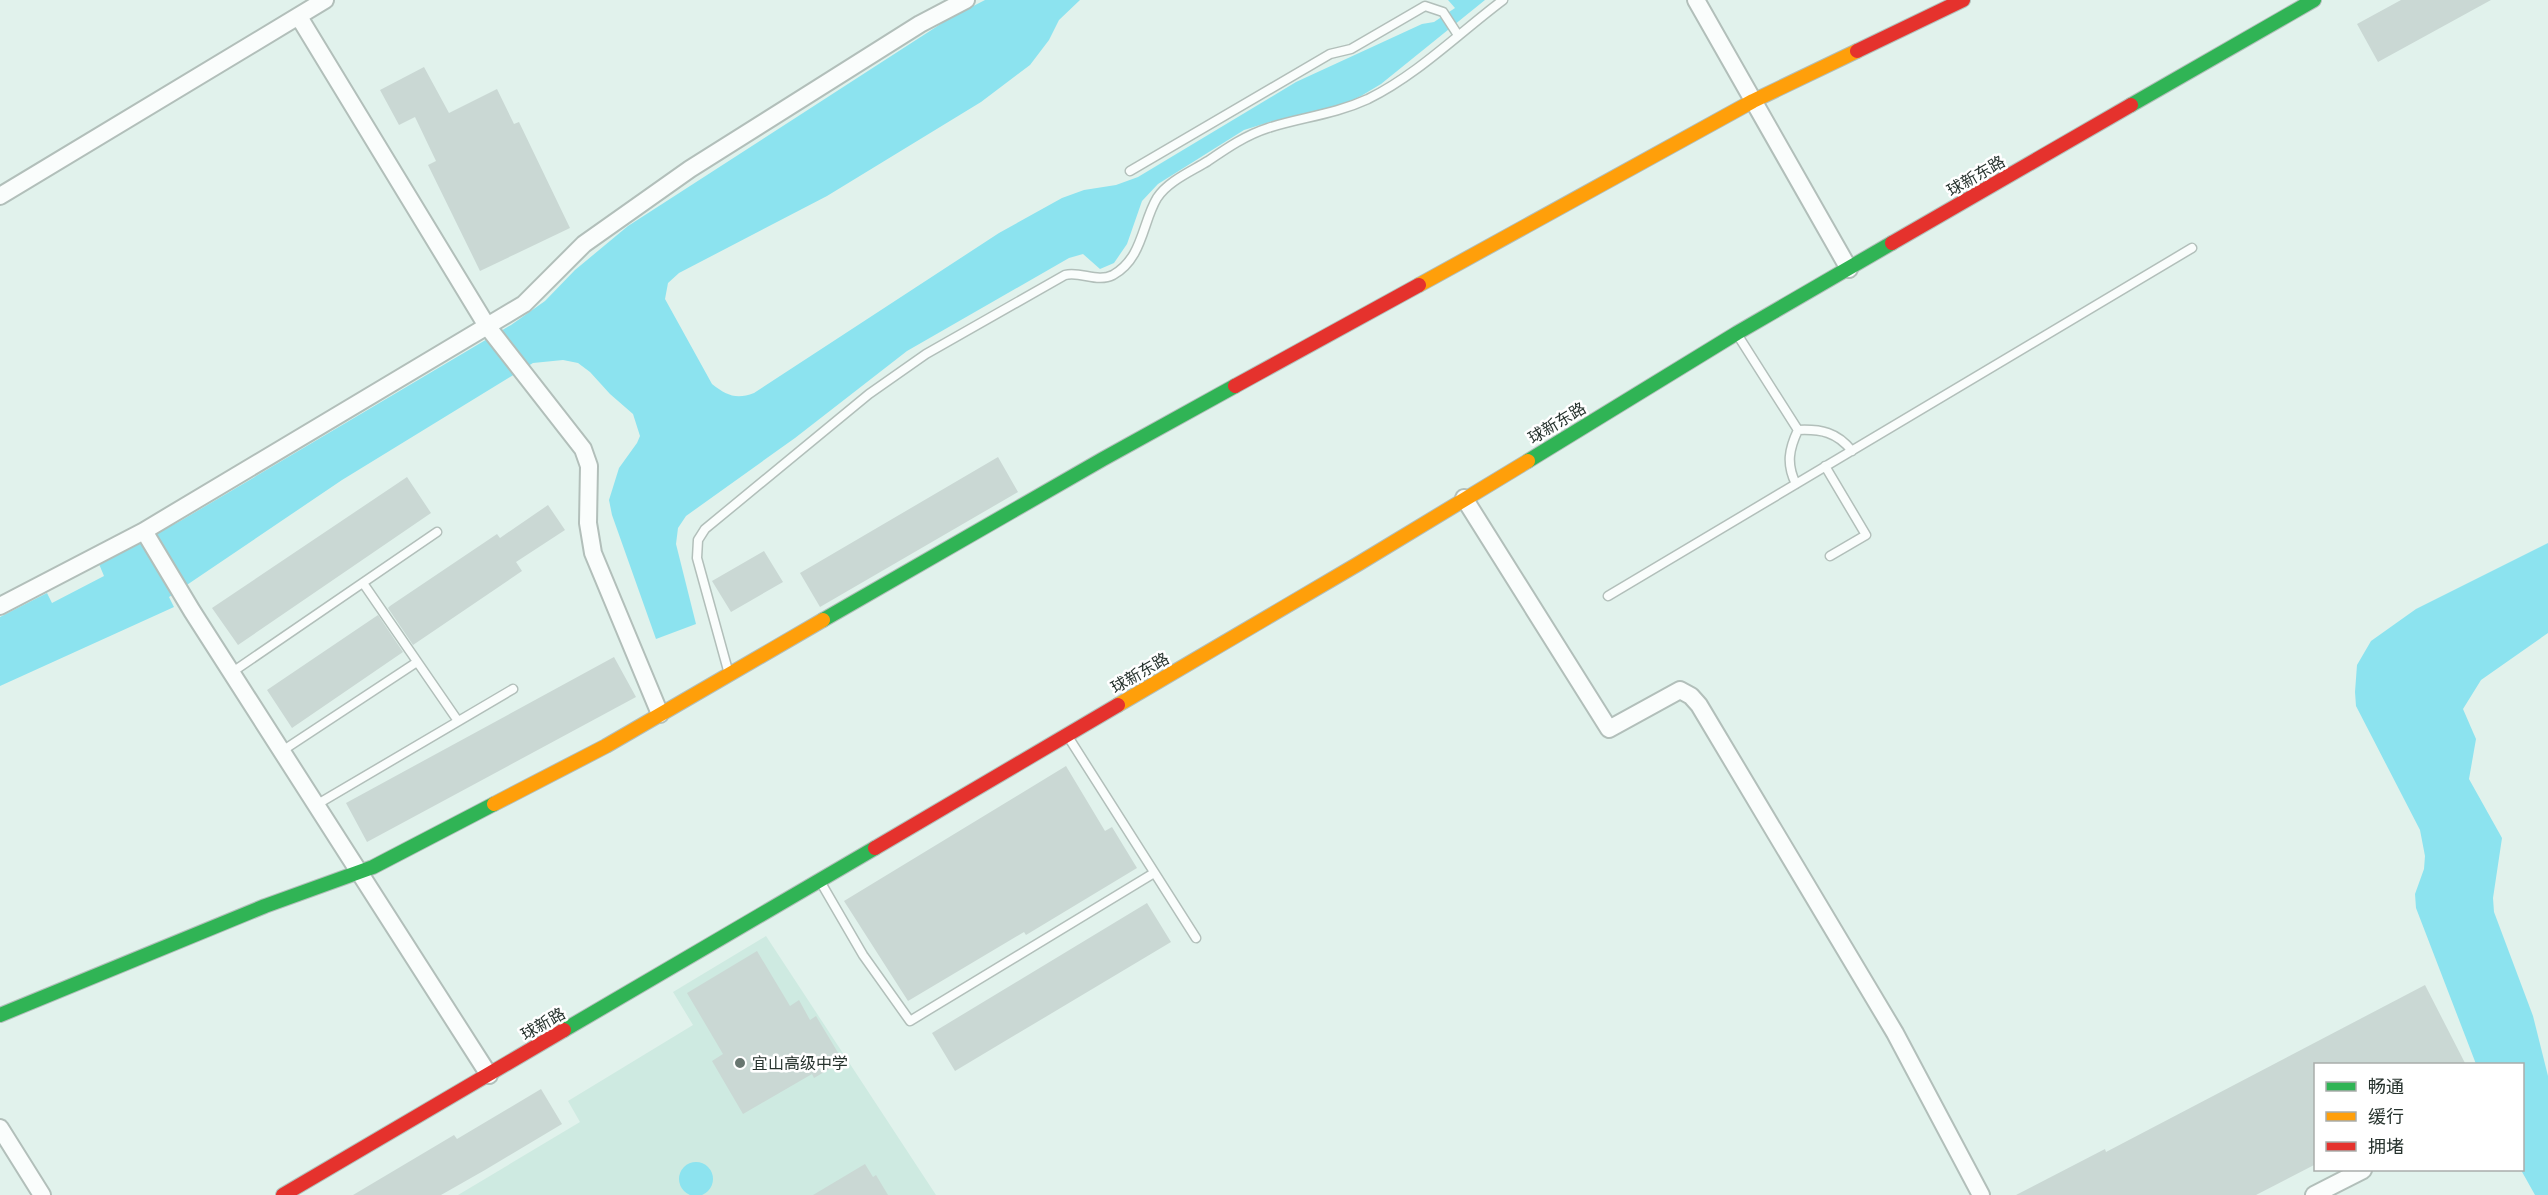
<svg xmlns="http://www.w3.org/2000/svg" width="2548" height="1195" font-family="Roboto,'Noto Sans SC',sans-serif">
<style>
.built{fill:#ceeae1}
.water{fill:#8ce3ef}
.building{fill:#cad8d4}
.lines{fill:none;stroke-linecap:round;stroke-linejoin:round}
.lane-casing{stroke:#b2bfba;stroke-width:11}
.street-casing{stroke:#b2bfba;stroke-width:20}
.fast-casing{stroke:#b2bfba;stroke-width:16}
.slow-casing{stroke:#b2bfba;stroke-width:16}
.jam-casing{stroke:#b2bfba;stroke-width:16}
.lane{stroke:#fafdfc;stroke-width:8}
.street{stroke:#fafdfc;stroke-width:16}
.fast{stroke:#30b455;stroke-width:14}
.slow{stroke:#ff9f0a;stroke-width:14}
.jam{stroke:#e5322d;stroke-width:14}
.poi-dot{fill:#687670;stroke:#fff;stroke-width:2}
.labels{text-anchor:middle;dominant-baseline:central;stroke-width:5;stroke-linejoin:round;paint-order:stroke}
.street-label{font-size:16px;fill:#27332e;stroke:#fff}
.poi-label{font-size:16px;fill:#27332e;stroke:#fff;text-anchor:start}
</style>
<rect width="100%" height="100%" fill="#e1f2ec"/>
<!-- built -->
<path class="built" d="M 766,936 L 936,1195 L 458,1195 L 580,1122 L 568,1101 L 693,1025 L 673,992 Z"/>
<!-- water -->
<path class="water" d="M 985,0 L 1080,0 L 1059,20 L 1049,40 L 1030,65 L 981,102 L 827,196 L 679,273 L 668,283 L 665,299 L 712,384 C 726,395 736,400 754,393 L 999,233 L 1062,198 L 1084,190 L 1116,185 L 1138,177 L 1296,82 L 1422,24 L 1434,22 L 1455,8 L 1448,0 L 1485,0 L 1381,84 L 1361,96 L 1326,112 L 1273,121 L 1244,130 L 1158,184 L 1142,201 L 1127,244 L 1114,263 L 1100,269 L 1083,254 L 1069,258 L 907,351 L 795,438 L 686,516 L 678,528 L 676,544 L 696,624 L 656,639 L 612,515 L 609,500 L 619,468 L 637,443 L 640,436 L 633,414 L 610,394 L 590,372 L 578,363 L 563,360 L 533,363 L 342,480 L 169,597 L 174,607 L 0,686 L 0,617 L 47,593 L 52,603 L 104,576 L 99,564 L 182,520 L 511,325 L 545,301 L 575,270 L 628,226 L 950,18 Z
M 2548,543 L 2548,633 L 2481,680 L 2463,709 L 2476,739 L 2469,779 L 2502,838 L 2493,898 L 2494,912 L 2533,1016 L 2548,1076 L 2548,1195 L 2535,1195 L 2521,1170 L 2522,1064 L 2476,1064 L 2416,908 L 2415,894 L 2424,869 L 2425,856 L 2420,830 L 2356,706 L 2355,692 L 2357,665 L 2371,641 L 2416,609 Z
M679 1179a17 17 0 1 1 34 0a17 17 0 1 1-34 0Z"/>
<!-- building -->
<path class="building" d="M 2401,0 L 2491,0 L 2378,62 L 2357,24 Z
M 424,67 L 449,113 L 497,89 L 514,124 L 519,122 L 570,228 L 480,271 L 428,165 L 436,161 L 415,117 L 399,125 L 380,90 Z
M 998,457 L 1018,492 L 820,607 L 800,573 Z
M 407,477 L 431,513 L 238,645 L 212,608 Z
M 548,505 L 565,530 L 516,562 L 522,571 L 413,645 L 388,608 L 390,606 L 497,534 L 500,538 Z
M 764,551 L 783,582 L 731,612 L 712,581 Z
M 378,615 L 403,652 L 292,728 L 267,690 Z
M 614,657 L 636,697 L 367,842 L 346,803 Z
M 1066,766 L 1105,831 L 1112,827 L 1137,868 L 1026,935 L 1024,932 L 908,1001 L 844,901 Z
M 1147,903 L 1171,942 L 955,1071 L 932,1033 Z
M 757,951 L 790,1006 L 799,1000 L 810,1020 L 816,1016 L 843,1061 L 814,1078 L 812,1074 L 743,1114 L 712,1061 L 723,1054 L 687,993 Z
M 2425,985 L 2466,1065 L 2316,1065 L 2316,1164 L 2256,1195 L 2016,1195 L 2105,1149 L 2106,1152 Z
M 541,1089 L 562,1124 L 485,1170 L 441,1195 L 353,1195 L 454,1135 L 457,1139 Z
M 865,1164 L 873,1177 L 876,1175 L 888,1195 L 813,1195 Z"/>
<g class="lines">
<defs>
<path id="lane" d="M 1130,171 L 1330,54 L 1351,49 L 1425,6 L 1443,12 L 1458,35
M 1737,334 L 1798,430
M 1798,430 C 1821,429 1837,432 1852,451
M 1825,466 L 1866,535 L 1830,556
M 1796,484 C 1786,464 1789,449 1798,430
M 363,583 L 458,721
M 1608,596 L 2192,248
M 231,673 L 437,532
M 729,674 L 697,558 L 698,540 L 705,529 L 869,394 L 926,354 L 1065,275 C 1081,271 1097,283 1113,275 C 1143,258 1142,223 1157,198 C 1168,181 1192,171 1208,161 C 1227,148 1246,135 1268,128 C 1302,117 1333,115 1368,99 C 1417,75 1459,33 1503,0
M 1067,735 L 1196,938
M 282,751 L 417,662
M 316,805 L 513,689
M 820,881 L 863,955 L 910,1021 L 1154,873"/>
<path id="street" d="M 1696,0 L 1849,269
M 299,17 L 487,326 L 583,449 L 589,466 L 588,523 L 593,553 L 660,714
M 0,196 L 325,0
M 1464,498 L 1609,729 L 1680,690 L 1691,696 L 1699,705 L 1895,1033 L 1981,1195
M 144,531 L 192,611 L 489,1075
M 0,606 L 144,531 L 524,304 L 584,244 L 690,169 L 920,24 L 966,0
M 0,1128 L 42,1195
M 2314,1195 L 2363,1170"/>
<path id="fast" d="M 2131,105 L 2314,0
M 1528,461 L 1737,333 L 1892,243
M 823,620 L 1103,459 L 1235,386
M 0,1015 L 265,906 L 373,867 L 494,804
M 564,1030 L 875,848"/>
<path id="slow" d="M 1419,285 L 1753,101 L 1857,51
M 1118,705 L 1358,564 L 1528,461
M 494,804 L 606,746 L 823,620"/>
<path id="jam" d="M 1857,51 L 1963,0
M 1892,243 L 2131,105
M 1235,386 L 1419,285
M 875,848 L 1118,705
M 283,1195 L 564,1030"/>
</defs>
<!-- lane casing -->
<use href="#lane" class="lane-casing"/>
<!-- street casing -->
<use href="#street" class="street-casing"/>
<!-- fast casing -->
<use href="#fast" class="fast-casing"/>
<!-- slow casing -->
<use href="#slow" class="slow-casing"/>
<!-- jam casing -->
<use href="#jam" class="jam-casing"/>
<!-- lane -->
<use href="#lane" class="lane"/>
<!-- street -->
<use href="#street" class="street"/>
<!-- fast -->
<use href="#fast" class="fast"/>
<!-- slow -->
<use href="#slow" class="slow"/>
<!-- jam -->
<use href="#jam" class="jam"/>
</g>
<!-- markers -->
<circle class="poi-dot" cx="740" cy="1063" r="6"/>
<g class="labels">
<!-- street labels -->
<g class="street-label">
<text transform="translate(1976 176) rotate(-30)">球新东路</text>
<text transform="translate(1557 423) rotate(-31)">球新东路</text>
<text transform="translate(1140 673) rotate(-30)">球新东路</text>
<text transform="translate(543 1024) rotate(-30)">球新路</text>
</g>
<!-- poi labels -->
<g class="poi-label">
<text x="752" y="1063">宜山高级中学</text>
</g>
</g>
<!-- legend -->
<rect x="2314" y="1063" width="210" height="108" fill="#ffffff" stroke="#a9adab" stroke-width="1.5"/>
<rect x="2326" y="1082" width="30" height="9" fill="#30b455" stroke="#a9adab" stroke-width="1.5"/>
<text x="2368" y="1093" font-size="18" fill="#27332e">畅通</text>
<rect x="2326" y="1112" width="30" height="9" fill="#ff9f0a" stroke="#a9adab" stroke-width="1.5"/>
<text x="2368" y="1123" font-size="18" fill="#27332e">缓行</text>
<rect x="2326" y="1142" width="30" height="9" fill="#e5322d" stroke="#a9adab" stroke-width="1.5"/>
<text x="2368" y="1153" font-size="18" fill="#27332e">拥堵</text>
</svg>
